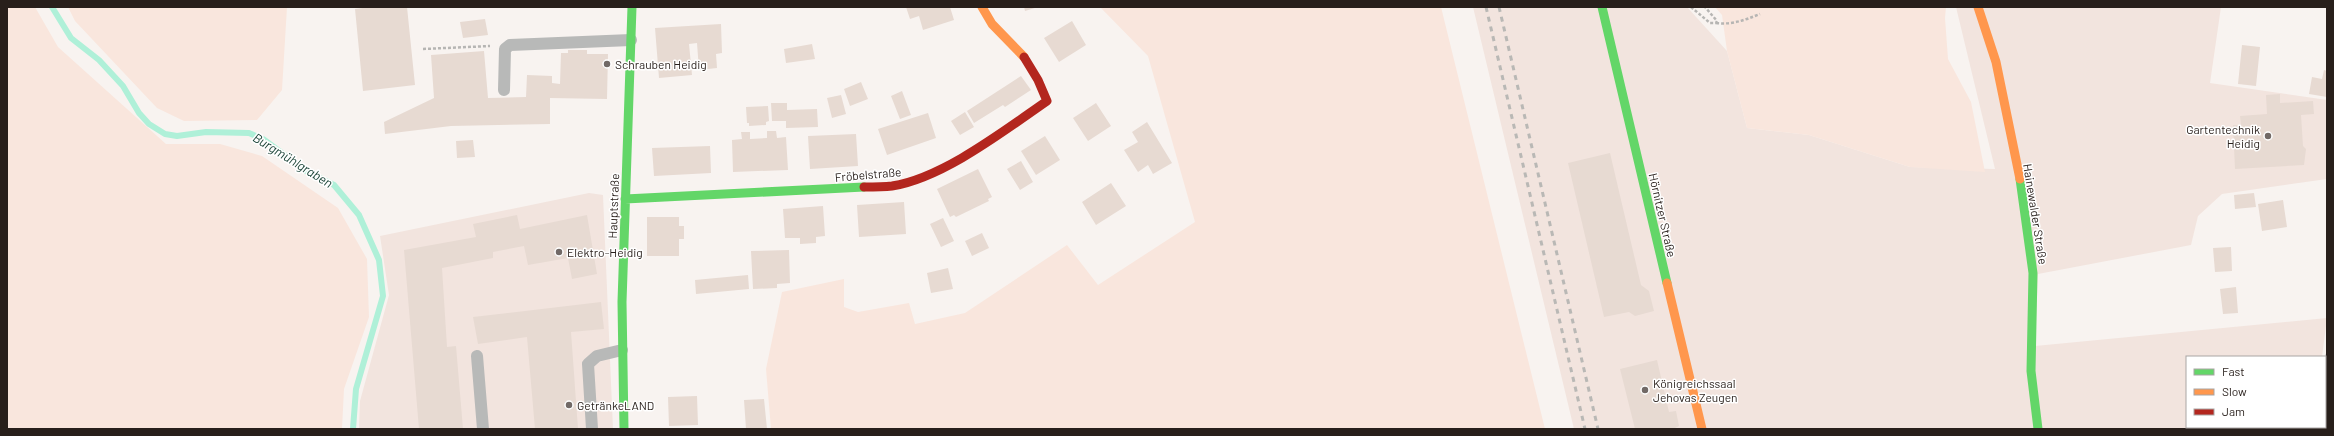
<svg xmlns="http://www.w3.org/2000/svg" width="2334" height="436" font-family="Barlow,sans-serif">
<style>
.built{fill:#f2e4de}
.green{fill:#f9e6dd}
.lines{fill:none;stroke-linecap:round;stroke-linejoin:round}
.stream{stroke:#aff0d8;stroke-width:6}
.building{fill:#e7dad2}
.path{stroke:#b6b5b3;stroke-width:2.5;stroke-dasharray:3 2;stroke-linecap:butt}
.lane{stroke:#b8b9b8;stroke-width:12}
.fast{stroke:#63d668;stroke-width:9}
.slow{stroke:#ff974d;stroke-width:9}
.jam{stroke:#b3261e;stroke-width:9}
.rail{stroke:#b9b8b5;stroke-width:3;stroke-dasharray:5 5;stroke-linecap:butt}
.poi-dot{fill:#716966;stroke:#fff;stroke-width:1.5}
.labels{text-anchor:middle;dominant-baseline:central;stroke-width:3;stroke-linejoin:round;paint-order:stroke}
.poi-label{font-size:12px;fill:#281f1b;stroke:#fff;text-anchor:start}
.street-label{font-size:12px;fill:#281f1b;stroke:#fff}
.water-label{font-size:13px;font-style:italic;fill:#153f32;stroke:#fff}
</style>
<rect width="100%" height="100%" fill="#f8f3f0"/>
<!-- built -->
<path class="built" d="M 1473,7 L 1687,7 L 1727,51 L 1747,128 L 1809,135 L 1910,167 L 1995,169 L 1956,7 L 2221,7 L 2210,83 L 2327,100 L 2327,179 L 2222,194 L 2198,216 L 2191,245 L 2038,274 L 2035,346 L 2327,318 L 2322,357 L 2187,357 L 2187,427 L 2310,427 L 2310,429 L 1574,429 Z
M 589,193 L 603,195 L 613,429 L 359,429 L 360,401 L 389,295 L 380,236 Z"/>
<!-- green -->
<path class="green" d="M 7,7 L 35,7 L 58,47 L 166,144 L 220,144 L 262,156 L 338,208 L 367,259 L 369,317 L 344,389 L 342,429 L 7,429 Z
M 68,7 L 287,7 L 282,90 L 257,120 L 184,121 L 157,108 L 75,21 Z
M 1100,7 L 1441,7 L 1545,429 L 771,429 L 766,369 L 782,292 L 844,279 L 844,307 L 858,312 L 909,303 L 915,324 L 965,313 L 1067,245 L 1098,285 L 1195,222 L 1148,56 Z
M 1715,7 L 1946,7 L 1945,18 L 1948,59 L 1971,102 L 1985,172 L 1910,167 L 1809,135 L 1747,128 L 1727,51 L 1722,15 Z"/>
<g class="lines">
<!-- stream -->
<path class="stream" d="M 52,7 L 71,38 L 99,60 L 123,86 L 139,113 L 149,124 L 165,134 L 177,136 L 206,132 L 249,133 L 263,139 L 306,171 L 334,185 L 359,215 L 379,260 L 383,296 L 356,389 L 353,429"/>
</g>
<!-- building -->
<path class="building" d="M 370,7 L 407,7 L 415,85 L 363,91 L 355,9 Z
M 906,7 L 950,7 L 954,20 L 923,30 L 919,16 L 910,19 Z
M 1024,7 L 1038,7 L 1025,11 Z
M 485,19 L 488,35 L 463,38 L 460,22 Z
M 1072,21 L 1086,45 L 1059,62 L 1044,38 Z
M 721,24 L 722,53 L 716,54 L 717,68 L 699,70 L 697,43 L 689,44 L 692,75 L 659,78 L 655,28 Z
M 812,44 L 815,59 L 786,63 L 784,49 Z
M 2242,45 L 2260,47 L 2256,86 L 2238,84 Z
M 568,50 L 587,50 L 587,54 L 608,54 L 607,99 L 550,98 L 550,124 L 451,126 L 385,134 L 384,122 L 434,98 L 431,55 L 484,51 L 488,98 L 526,97 L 527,75 L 552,76 L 552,83 L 560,84 L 561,53 L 568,53 Z
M 2324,70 L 2327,71 L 2327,97 L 2309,94 L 2312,77 L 2322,79 Z
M 1021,76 L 1031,90 L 1005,107 L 1003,105 L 974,123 L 967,111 Z
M 861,82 L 868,99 L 850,106 L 844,89 Z
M 902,91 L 911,115 L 900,119 L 891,96 Z
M 2280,94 L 2280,103 L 2313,101 L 2314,114 L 2301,115 L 2303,146 L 2306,149 L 2304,165 L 2235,169 L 2233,125 L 2241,125 L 2240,116 L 2267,114 L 2266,95 Z
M 841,95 L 846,114 L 832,118 L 827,98 Z
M 771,103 L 787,103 L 787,110 L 817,109 L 818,127 L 786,128 L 786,121 L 772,121 Z
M 1096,103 L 1111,126 L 1088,141 L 1073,118 Z
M 768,106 L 769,121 L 766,122 L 766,125 L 749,126 L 749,123 L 747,123 L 746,107 Z
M 965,112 L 974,127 L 960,135 L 951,121 Z
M 928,113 L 936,138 L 887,155 L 878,129 Z
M 1147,122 L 1172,163 L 1153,174 L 1148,165 L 1138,172 L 1124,150 L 1138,142 L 1132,132 Z
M 767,131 L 776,131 L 777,138 L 786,137 L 788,170 L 733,172 L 732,140 L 742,139 L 741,132 L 750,132 L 750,139 L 767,138 Z
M 856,134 L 858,166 L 810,169 L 808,136 Z
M 1045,136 L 1060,160 L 1036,175 L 1021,151 Z
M 473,140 L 475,157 L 457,158 L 456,141 Z
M 710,146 L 711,173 L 654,176 L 652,148 Z
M 1610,153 L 1641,285 L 1649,291 L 1654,311 L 1635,316 L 1629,312 L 1604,317 L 1568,163 Z
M 1021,161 L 1033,182 L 1020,190 L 1007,169 Z
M 978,169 L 992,197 L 988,199 L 989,201 L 956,217 L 954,215 L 950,217 L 937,189 Z
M 1111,183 L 1126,206 L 1096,225 L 1082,202 Z
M 2254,193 L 2256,207 L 2235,209 L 2234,195 Z
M 2283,200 L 2287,227 L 2262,231 L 2258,204 Z
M 904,202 L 906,234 L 859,237 L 857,205 Z
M 823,206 L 825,236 L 816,237 L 816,243 L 800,244 L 800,238 L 785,238 L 783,209 Z
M 517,215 L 520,229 L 587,215 L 597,274 L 572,279 L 568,258 L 528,265 L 524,246 L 493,252 L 493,258 L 442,268 L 447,347 L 456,346 L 463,429 L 419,429 L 404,250 L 476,237 L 473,224 Z
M 647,217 L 679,217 L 679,226 L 684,226 L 684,239 L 679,239 L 679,256 L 647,256 Z
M 943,218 L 954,241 L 941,247 L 930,224 Z
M 982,233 L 989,248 L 972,256 L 965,241 Z
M 2231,247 L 2232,271 L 2215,272 L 2213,248 Z
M 789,250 L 790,283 L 777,284 L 777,288 L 753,289 L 751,251 Z
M 948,268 L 953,289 L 931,293 L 927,273 Z
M 748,275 L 749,289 L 696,294 L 695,280 Z
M 2236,287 L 2238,313 L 2223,314 L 2220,289 Z
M 601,302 L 604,329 L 571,332 L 578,429 L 535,429 L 527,337 L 478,344 L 473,317 Z
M 1657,360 L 1669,412 L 1676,411 L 1679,426 L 1673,429 L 1635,429 L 1620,369 Z
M 697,396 L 698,425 L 669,426 L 668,397 Z
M 764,399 L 767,429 L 746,429 L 744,400 Z"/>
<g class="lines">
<!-- path -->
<path class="path" d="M 1691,7 L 1710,23 L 1716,23 L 1717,21 L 1705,7
M 1716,23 C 1732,25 1745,20 1760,14
M 423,49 L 490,46
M 2325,366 L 2327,354"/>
<!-- lane -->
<path class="lane" d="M 504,90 L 505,49 L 510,45 L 631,40
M 477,356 L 483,429
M 592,429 L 588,364 L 597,356 L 622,350"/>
<!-- fast -->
<path class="fast" d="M 1602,7 L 1667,283
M 2020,179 L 2033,273 L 2031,371 L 2038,429
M 625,199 L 864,187
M 624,429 L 622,302 L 632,7"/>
<!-- slow -->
<path class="slow" d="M 982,7 L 992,24 L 1024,57
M 1978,7 L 1996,62 L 2020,179
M 1667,283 L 1702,429
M 2326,429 L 2327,424"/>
<!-- jam -->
<path class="jam" d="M 864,187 C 873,187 883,187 892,186 C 943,178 1005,130 1047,101 L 1038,80 L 1024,57"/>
<!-- rail -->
<path class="rail" d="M 1486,7 L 1585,429
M 1499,7 L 1598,429"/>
</g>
<!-- markers -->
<g class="poi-dot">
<circle cx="607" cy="64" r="4"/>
<circle cx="2268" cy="136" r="4"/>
<circle cx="559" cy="252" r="4"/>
<circle cx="1645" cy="390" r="4"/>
<circle cx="569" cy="405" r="4"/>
</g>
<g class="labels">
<!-- poi labels -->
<g class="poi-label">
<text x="615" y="64">Schrauben Heidig</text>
<text x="2260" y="129" text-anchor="end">Gartentechnik<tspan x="2260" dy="14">Heidig</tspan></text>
<text x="567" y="252">Elektro-Heidig</text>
<text x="1653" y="383">Königreichssaal<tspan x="1653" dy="14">Jehovas Zeugen</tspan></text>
<text x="577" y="405">GetränkeLAND</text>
</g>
<!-- street labels -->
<g class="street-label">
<text transform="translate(868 174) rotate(-5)">Fröbelstraße</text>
<text transform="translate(613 206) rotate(-88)">Hauptstraße</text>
<text transform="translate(2036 214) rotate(81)">Hainewalder Straße</text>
<text transform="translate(1663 215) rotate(77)">Hörnitzer Straße</text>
</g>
<!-- water labels -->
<g class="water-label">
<text transform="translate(293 160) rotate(32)">Burgmühlgraben</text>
</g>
</g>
<!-- border -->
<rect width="2334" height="436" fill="none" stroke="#281f1b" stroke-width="16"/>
<!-- legend -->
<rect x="2186" y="356" width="140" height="72" fill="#ffffff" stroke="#a9a5a4"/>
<rect x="2194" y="369" width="20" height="6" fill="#63d668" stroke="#a9a5a4"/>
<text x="2222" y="376" font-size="12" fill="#281f1b">Fast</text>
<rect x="2194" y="389" width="20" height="6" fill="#ff974d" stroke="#a9a5a4"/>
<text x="2222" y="396" font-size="12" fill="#281f1b">Slow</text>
<rect x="2194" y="409" width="20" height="6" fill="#b3261e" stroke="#a9a5a4"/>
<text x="2222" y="416" font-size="12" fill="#281f1b">Jam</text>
</svg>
